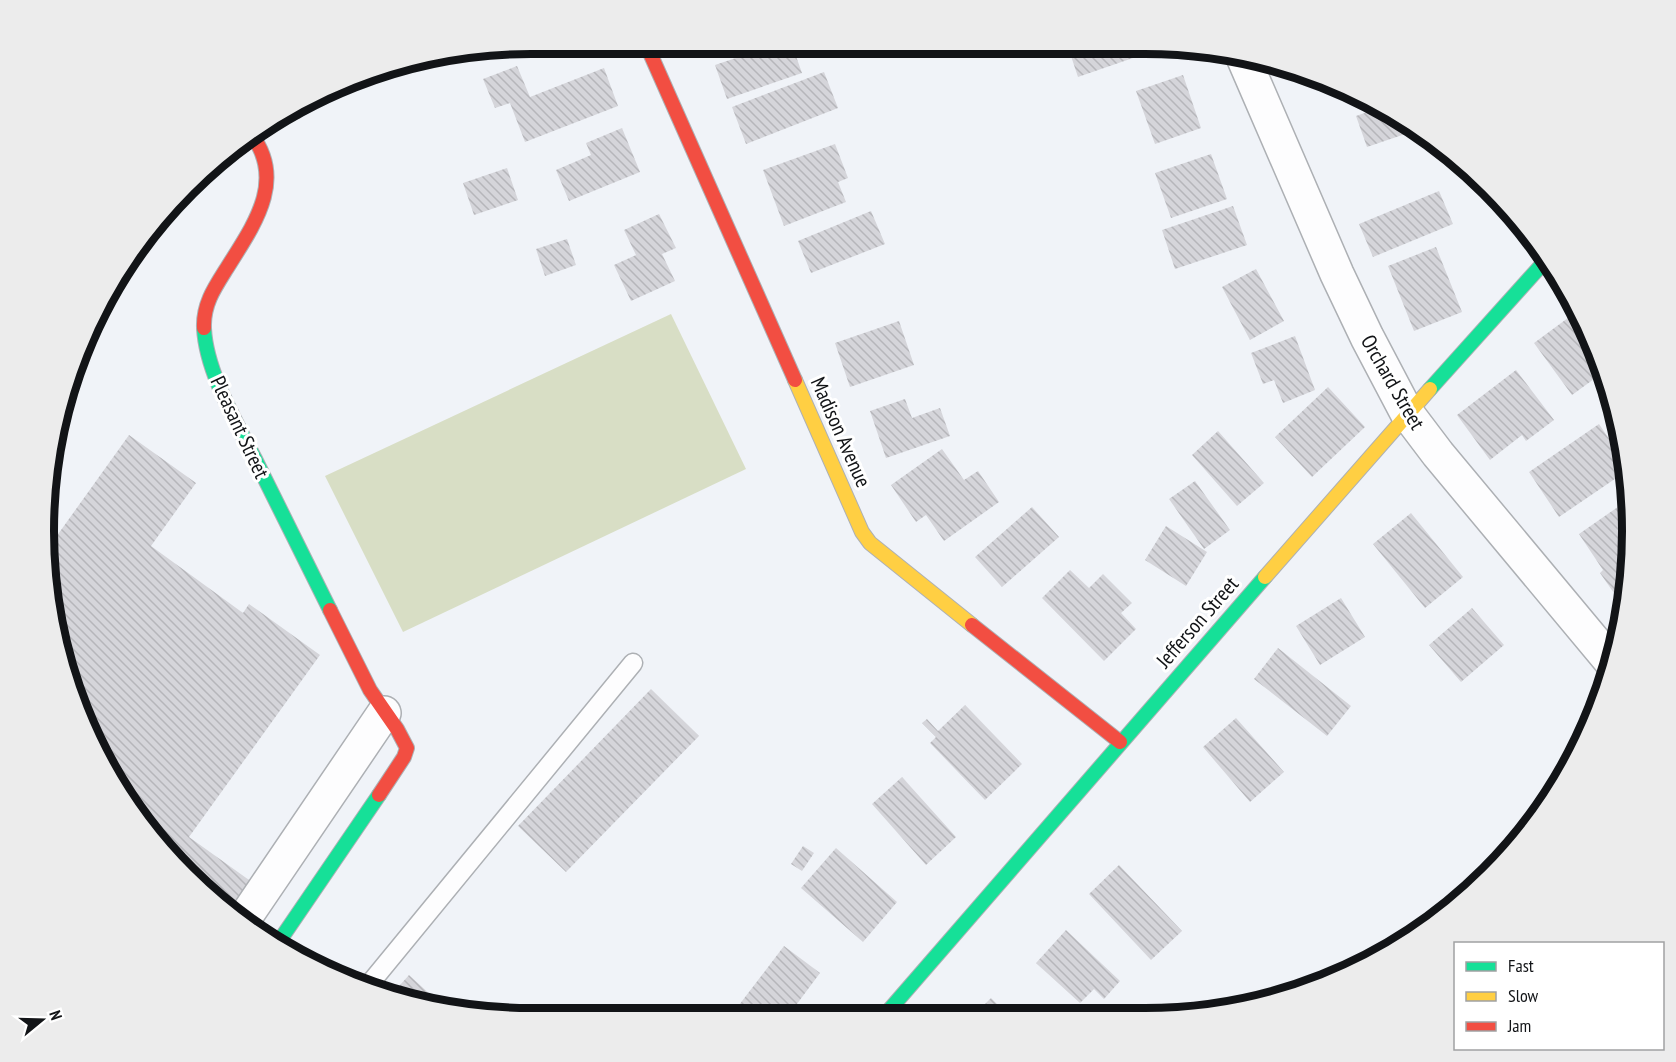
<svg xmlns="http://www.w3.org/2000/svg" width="1676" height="1062" font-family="'PT Sans Narrow',sans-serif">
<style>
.garden{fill:#d8dec5}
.building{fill:url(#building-back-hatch)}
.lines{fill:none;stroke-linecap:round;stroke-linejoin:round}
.lane-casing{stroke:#adb0b4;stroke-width:21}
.street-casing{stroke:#adb0b4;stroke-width:36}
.fast-casing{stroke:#adb0b4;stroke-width:16}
.slow-casing{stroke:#adb0b4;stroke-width:16}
.jam-casing{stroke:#adb0b4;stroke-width:16}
.lane{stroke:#fdfdfe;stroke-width:18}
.street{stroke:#fdfdfe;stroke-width:33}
.fast{stroke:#16e098;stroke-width:14}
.slow{stroke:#ffcf43;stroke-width:14}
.jam{stroke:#f24e42;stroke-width:14}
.labels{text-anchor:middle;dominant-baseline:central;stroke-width:6;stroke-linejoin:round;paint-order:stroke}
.street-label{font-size:21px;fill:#121417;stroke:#fff}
.rim{fill:none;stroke:#121417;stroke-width:8}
</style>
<defs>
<pattern id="building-back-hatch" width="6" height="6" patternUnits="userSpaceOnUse" patternTransform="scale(1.5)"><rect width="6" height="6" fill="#d5d5da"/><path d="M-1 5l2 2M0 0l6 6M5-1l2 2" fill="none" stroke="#b6b6ba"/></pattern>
</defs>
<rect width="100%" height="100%" fill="#f0f3f8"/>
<!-- garden -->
<path class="garden" d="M 671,314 L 746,469 L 403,632 L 325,476 Z"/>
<!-- building -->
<path class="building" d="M 702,45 L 733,45 L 709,58 Z
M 774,45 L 792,45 L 802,73 L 727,99 L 715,65 Z
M 1068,47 L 1162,47 L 1162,48 L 1078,77 Z
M 517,66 L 530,97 L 604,68 L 618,106 L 525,142 L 510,103 L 495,108 L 483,79 Z
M 824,72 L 838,108 L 746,144 L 732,107 Z
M 1183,75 L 1201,128 L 1155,144 L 1136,91 Z
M 314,99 L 300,119 L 289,112 L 302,105 Z
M 1379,108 L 1417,130 L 1367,147 L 1356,116 Z
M 622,128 L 640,172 L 569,201 L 556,170 L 591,155 L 586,143 Z
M 835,144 L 848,178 L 838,182 L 846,202 L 784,226 L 763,170 Z
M 1211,154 L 1227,199 L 1171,218 L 1155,173 Z
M 507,168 L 518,200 L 474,215 L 463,183 Z
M 1439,191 L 1453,224 L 1373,257 L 1359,224 Z
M 1233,206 L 1247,245 L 1175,269 L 1162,230 Z
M 871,211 L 885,244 L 811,273 L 798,241 Z
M 659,214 L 676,248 L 662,254 L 675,281 L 631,301 L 614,265 L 636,255 L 624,230 Z
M 567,239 L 576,265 L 545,276 L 536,249 Z
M 1436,247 L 1462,312 L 1414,331 L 1388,266 Z
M 1256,269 L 1284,321 L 1250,340 L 1222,287 Z
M 1576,312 L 1582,320 L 1605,371 L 1572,395 L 1534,343 Z
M 899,321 L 914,365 L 850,387 L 835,343 Z
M 1295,336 L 1315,390 L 1283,403 L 1274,380 L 1263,384 L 1251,353 Z
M 1516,370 L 1554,420 L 1526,441 L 1522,435 L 1490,460 L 1457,415 Z
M 1328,387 L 1365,427 L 1312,477 L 1275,437 Z
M 905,399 L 912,418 L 940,408 L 950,436 L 886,458 L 870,411 Z
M 1599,424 L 1628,467 L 1628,470 L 1559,517 L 1529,472 Z
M 1218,431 L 1264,483 L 1237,506 L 1192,455 Z
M 129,435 L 196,483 L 151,546 L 243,613 L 249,604 L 320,655 L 189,837 L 256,885 L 233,917 L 125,802 L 60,658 L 46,551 Z
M 942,449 L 964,480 L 978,471 L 999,502 L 944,541 L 926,515 L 916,522 L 891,485 Z
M 1195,481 L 1230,530 L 1204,549 L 1169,499 Z
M 1625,502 L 1630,509 L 1631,563 L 1627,588 L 1616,596 L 1600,573 L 1603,570 L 1579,534 Z
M 1032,507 L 1059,537 L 1002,587 L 975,557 Z
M 1411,513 L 1463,577 L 1425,608 L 1373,544 Z
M 1166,526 L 1207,552 L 1186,586 L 1145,560 Z
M 1070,570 L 1089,588 L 1103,574 L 1132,603 L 1121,613 L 1136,629 L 1104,661 L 1042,598 Z
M 1341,598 L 1365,637 L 1320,665 L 1296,626 Z
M 1472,608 L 1504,645 L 1461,682 L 1429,645 Z
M 1278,648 L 1351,706 L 1327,736 L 1254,679 Z
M 651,689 L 699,736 L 566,872 L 518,826 Z
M 965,705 L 1022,764 L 985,800 L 930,743 L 936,737 L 922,723 L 927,719 L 938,731 Z
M 1236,718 L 1284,772 L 1250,802 L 1203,747 Z
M 902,777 L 956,837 L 926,865 L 872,804 Z
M 803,846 L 814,853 L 802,871 L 791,864 Z
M 836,848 L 897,902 L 863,942 L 801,888 Z
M 1119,865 L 1182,931 L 1151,960 L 1089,894 Z
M 1066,930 L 1120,981 L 1104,999 L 1094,989 L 1080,1003 L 1036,963 Z
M 784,946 L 820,973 L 788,1016 L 745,1016 L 736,1009 Z
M 409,975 L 446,1009 L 392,994 Z
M 991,998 L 1010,1017 L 972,1017 Z"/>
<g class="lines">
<defs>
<path id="lane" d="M 367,987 L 633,663"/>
<path id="street" d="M 1243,57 L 1337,274 L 1367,337 L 1407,413 L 1438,454 L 1613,664
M 242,922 L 384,713"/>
<path id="fast" d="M 204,328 C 206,371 235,420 255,459 C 280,509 305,560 330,610
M 1430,389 L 1547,259
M 278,943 L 379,795
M 884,1016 L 1265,577"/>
<path id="slow" d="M 795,380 L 862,532 L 870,543 L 972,625
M 1265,577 L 1430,389"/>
<path id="jam" d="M 646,44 L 795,380
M 204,328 C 203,304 215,287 227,268 C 253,226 287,181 251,134
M 330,610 L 370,690 L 397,729 L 407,748 L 404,757 L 379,795
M 972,625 L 1120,742"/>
</defs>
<!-- lane casing -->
<use href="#lane" class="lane-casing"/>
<!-- street casing -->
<use href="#street" class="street-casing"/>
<!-- fast casing -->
<use href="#fast" class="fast-casing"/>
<!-- slow casing -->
<use href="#slow" class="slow-casing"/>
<!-- jam casing -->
<use href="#jam" class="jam-casing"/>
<!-- lane -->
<use href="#lane" class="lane"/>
<!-- street -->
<use href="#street" class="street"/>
<!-- fast -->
<use href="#fast" class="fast"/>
<!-- slow -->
<use href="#slow" class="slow"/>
<!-- jam -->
<use href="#jam" class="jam"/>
</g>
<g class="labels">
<!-- street labels -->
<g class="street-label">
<text transform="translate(1393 382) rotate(60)">Orchard Street</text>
<text transform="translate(240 427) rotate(65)">Pleasant Street</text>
<text transform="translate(841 432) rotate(66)">Madison Avenue</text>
<text transform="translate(1197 622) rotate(-49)">Jefferson Street</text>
</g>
</g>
<!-- crop -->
<path d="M0 0H1676V1062H0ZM531 54H1145A477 477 0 0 1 1622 531V531A477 477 0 0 1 1145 1008H531A477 477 0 0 1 54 531V531A477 477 0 0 1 531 54Z" fill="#ececec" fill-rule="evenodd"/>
<path class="rim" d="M531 54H1145A477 477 0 0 1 1622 531V531A477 477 0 0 1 1145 1008H531A477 477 0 0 1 54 531V531A477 477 0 0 1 531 54Z"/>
<!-- legend -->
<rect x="1454" y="942" width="210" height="108" fill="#ffffff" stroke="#a0a1a2" stroke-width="1.5"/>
<rect x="1466" y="962" width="30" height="9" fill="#16e098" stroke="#a0a1a2" stroke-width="1.5"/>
<text x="1508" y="972" font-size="18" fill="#121417">Fast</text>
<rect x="1466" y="992" width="30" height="9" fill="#ffcf43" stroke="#a0a1a2" stroke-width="1.5"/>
<text x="1508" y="1002" font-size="18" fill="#121417">Slow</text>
<rect x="1466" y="1022" width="30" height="9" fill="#f24e42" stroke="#a0a1a2" stroke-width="1.5"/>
<text x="1508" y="1032" font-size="18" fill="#121417">Jam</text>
<!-- north arrow -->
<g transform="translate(42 1020) rotate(71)" stroke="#ffffff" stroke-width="4.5" paint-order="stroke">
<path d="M0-4.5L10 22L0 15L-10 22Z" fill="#121417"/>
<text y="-9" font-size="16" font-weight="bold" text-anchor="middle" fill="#121417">N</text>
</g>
</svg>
